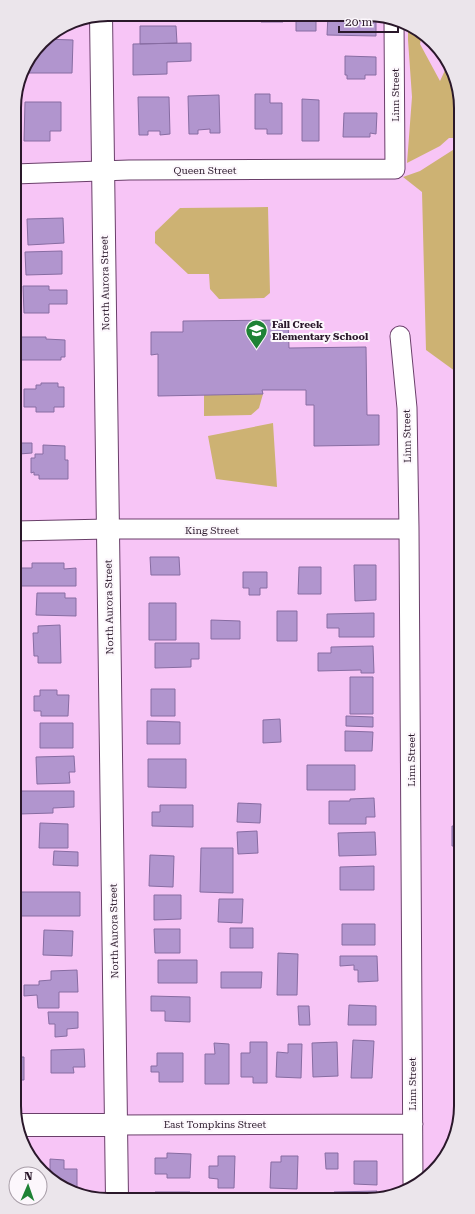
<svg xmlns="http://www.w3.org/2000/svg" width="475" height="1214" font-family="'Roboto Serif',serif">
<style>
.green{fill:#cdb273}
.building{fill:#b195ce;stroke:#876ca2}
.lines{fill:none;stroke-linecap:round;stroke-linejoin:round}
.minor-casing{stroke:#6a3f6a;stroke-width:21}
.tertiary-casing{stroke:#6a3f6a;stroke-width:24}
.minor{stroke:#fff;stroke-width:19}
.tertiary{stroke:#fff;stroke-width:22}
.labels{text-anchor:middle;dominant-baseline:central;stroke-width:4;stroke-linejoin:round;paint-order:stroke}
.street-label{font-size:10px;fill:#2a182a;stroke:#fcf7fc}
.poi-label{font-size:10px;font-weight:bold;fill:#2a182a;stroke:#fcf7fc;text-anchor:start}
.rim{fill:none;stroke:#2a182a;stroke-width:2}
</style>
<rect width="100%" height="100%" fill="#f7c5f6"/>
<!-- green -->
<path class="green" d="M 408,28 L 422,35 L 420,44 L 440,81 L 447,66 L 458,84 L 458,138 L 449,138 L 440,146 L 407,163 L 412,97 L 408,40 Z
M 456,148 L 458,149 L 459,374 L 426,350 L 422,192 L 403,177 L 420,171 Z
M 268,207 L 270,293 L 264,298 L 219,299 L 210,289 L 209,274 L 188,274 L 155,243 L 155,232 L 180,208 Z
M 263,394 L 259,408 L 251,415 L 204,416 L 204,395 Z
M 273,423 L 277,487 L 216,479 L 208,436 Z"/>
<!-- building -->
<path class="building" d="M 235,15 L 251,15 L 251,17 L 235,17 Z
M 261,15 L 283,15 L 283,22 L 261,22 Z
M 291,15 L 316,15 L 316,31 L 296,31 L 296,19 L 291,19 Z
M 328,15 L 376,16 L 376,36 L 327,35 Z
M 140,26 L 176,26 L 177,43 L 140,44 Z
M 44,39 L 73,40 L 72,73 L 28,73 L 28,61 Z
M 191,43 L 191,61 L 167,62 L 167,74 L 133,75 L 133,44 Z
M 345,56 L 376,57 L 376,75 L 365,75 L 365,79 L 347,79 L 347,75 L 345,75 Z
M 255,94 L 270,94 L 270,103 L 282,103 L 282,134 L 267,134 L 267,129 L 255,129 Z
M 219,95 L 220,133 L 210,133 L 210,129 L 198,130 L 198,134 L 189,134 L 188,96 Z
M 138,97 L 169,97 L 170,134 L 160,135 L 160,131 L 148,131 L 148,135 L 139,135 Z
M 302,99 L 319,100 L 319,141 L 302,141 Z
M 25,102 L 61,102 L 61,131 L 50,131 L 50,141 L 24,141 Z
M 344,113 L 377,113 L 376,134 L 370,133 L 370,137 L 343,137 Z
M 63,218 L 64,243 L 28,245 L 27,219 Z
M 62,251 L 62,274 L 26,275 L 25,252 Z
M 23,286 L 49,286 L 49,290 L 67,290 L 67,304 L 49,304 L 49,313 L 24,313 Z
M 288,320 L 289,348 L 366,347 L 367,415 L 379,415 L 379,445 L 314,446 L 314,405 L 306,405 L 306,390 L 262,390 L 263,394 L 158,396 L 158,354 L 151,355 L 151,332 L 183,332 L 183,321 Z
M 20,337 L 46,337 L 46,339 L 65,340 L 65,357 L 61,357 L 61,360 L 20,360 Z
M 41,383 L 58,383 L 58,387 L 64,387 L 64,407 L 54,407 L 54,412 L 36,412 L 36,407 L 24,407 L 24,389 L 36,389 L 36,385 L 41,385 Z
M 459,422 L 459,445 L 459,444 L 456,444 L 455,423 Z
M 19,443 L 32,443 L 32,453 L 19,454 Z
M 43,445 L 65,446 L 65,460 L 68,460 L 68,479 L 39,479 L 39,475 L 34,475 L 34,472 L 31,473 L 31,458 L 35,458 L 35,454 L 43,454 Z
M 150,557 L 179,557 L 180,575 L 151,575 Z
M 32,563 L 64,563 L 64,569 L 76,568 L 76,586 L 17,586 L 17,568 L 32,568 Z
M 354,565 L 376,565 L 376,600 L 355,601 Z
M 299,567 L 321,567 L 321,594 L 298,594 Z
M 243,572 L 267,572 L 267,588 L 260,588 L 260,595 L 249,595 L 249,588 L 243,588 Z
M 37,593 L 65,593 L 65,598 L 76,598 L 76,616 L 36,615 Z
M 149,603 L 176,603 L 176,640 L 149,640 Z
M 277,611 L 297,611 L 297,641 L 277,641 Z
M 374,613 L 374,637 L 339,637 L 339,628 L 327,628 L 327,614 Z
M 211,620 L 240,621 L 240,639 L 211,639 Z
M 60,625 L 61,663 L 38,663 L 38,656 L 34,656 L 33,633 L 38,633 L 38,626 Z
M 155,643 L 199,643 L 199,659 L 191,659 L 191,667 L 155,668 Z
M 373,646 L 374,673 L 361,673 L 361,670 L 318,671 L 318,653 L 331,653 L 331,647 Z
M 350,677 L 373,677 L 373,714 L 350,714 Z
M 151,689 L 175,689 L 175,716 L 151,716 Z
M 40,690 L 57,690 L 57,695 L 69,695 L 68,716 L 41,716 L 41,711 L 34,711 L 34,696 L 40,696 Z
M 457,692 L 460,692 L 460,716 L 457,716 Z
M 346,716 L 373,717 L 373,727 L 346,726 Z
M 280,719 L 281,742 L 263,743 L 263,720 Z
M 147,721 L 180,722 L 180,744 L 147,744 Z
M 40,723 L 73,723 L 73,748 L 40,748 Z
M 345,731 L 373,732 L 372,751 L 345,751 Z
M 74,756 L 75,772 L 69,772 L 70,783 L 37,784 L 36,757 Z
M 148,759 L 186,759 L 186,788 L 148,787 Z
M 307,765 L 355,765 L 355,790 L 307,790 Z
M 457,782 L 460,782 L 460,809 L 457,809 Z
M 19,791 L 74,791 L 74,807 L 53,808 L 53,813 L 19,814 Z
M 374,798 L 375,817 L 366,817 L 366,824 L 329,824 L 329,801 L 350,801 L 350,799 Z
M 238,803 L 261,804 L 260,823 L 237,822 Z
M 160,805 L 193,805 L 193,827 L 152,826 L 152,812 L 160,812 Z
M 40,823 L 68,824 L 68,848 L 39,848 Z
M 452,826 L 460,826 L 460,846 L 452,846 Z
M 257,831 L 258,853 L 238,854 L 237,832 Z
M 375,832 L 376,855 L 339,856 L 338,833 Z
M 201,848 L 233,848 L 233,893 L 200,892 Z
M 54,851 L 78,852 L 78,866 L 53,865 Z
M 150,855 L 174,856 L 173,887 L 149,886 Z
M 374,866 L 374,890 L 340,890 L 340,867 Z
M 16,892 L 80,892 L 80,916 L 17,916 Z
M 154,895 L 181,895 L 181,919 L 154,920 Z
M 219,899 L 243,899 L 242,923 L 218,922 Z
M 342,924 L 375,924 L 375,945 L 342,945 Z
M 230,928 L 253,928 L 253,948 L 230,948 Z
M 154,929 L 180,929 L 180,953 L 155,953 Z
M 44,930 L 73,931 L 72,956 L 43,955 Z
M 278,953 L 298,954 L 297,995 L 277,995 Z
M 340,956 L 377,956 L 378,981 L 358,982 L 358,970 L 354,970 L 354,965 L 340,966 Z
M 454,958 L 460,958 L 460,982 L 454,982 Z
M 158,960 L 197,960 L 197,983 L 158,983 Z
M 77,970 L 78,992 L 59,992 L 59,1008 L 38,1008 L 37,995 L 24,996 L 24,985 L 39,985 L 39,981 L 51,980 L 51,971 Z
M 221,972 L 262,972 L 261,988 L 221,988 Z
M 151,996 L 190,997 L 190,1022 L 165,1021 L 165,1011 L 151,1011 Z
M 349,1005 L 376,1006 L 376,1025 L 348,1025 Z
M 298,1006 L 309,1006 L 310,1025 L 299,1025 Z
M 48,1012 L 78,1012 L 78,1028 L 67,1029 L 67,1036 L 55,1037 L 55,1024 L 49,1024 Z
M 353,1040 L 374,1041 L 372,1078 L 351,1078 Z
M 250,1042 L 267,1042 L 267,1083 L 253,1083 L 253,1077 L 241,1077 L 241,1053 L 250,1053 Z
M 337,1042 L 338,1076 L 313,1077 L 312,1043 Z
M 214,1043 L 229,1044 L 229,1084 L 205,1084 L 205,1054 L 215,1054 Z
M 288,1044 L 302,1044 L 301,1078 L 276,1077 L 277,1052 L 288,1053 Z
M 84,1049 L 85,1067 L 73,1067 L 74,1073 L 51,1073 L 51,1050 Z
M 455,1049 L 461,1049 L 461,1071 L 455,1071 Z
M 157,1053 L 183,1053 L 183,1082 L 159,1082 L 159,1072 L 151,1072 L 151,1066 L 157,1066 Z
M 17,1057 L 24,1057 L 24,1080 L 17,1080 Z
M 167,1153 L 191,1154 L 190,1178 L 167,1178 L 167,1174 L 155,1174 L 155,1158 L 167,1158 Z
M 325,1153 L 338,1153 L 338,1169 L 326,1169 Z
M 218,1156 L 235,1156 L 234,1188 L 218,1188 L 218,1179 L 209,1178 L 209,1166 L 218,1166 Z
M 281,1156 L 298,1156 L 297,1189 L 270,1188 L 271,1162 L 281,1162 Z
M 50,1159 L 64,1160 L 64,1169 L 77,1169 L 77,1187 L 66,1187 L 50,1179 Z
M 354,1161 L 377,1161 L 377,1185 L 354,1184 Z
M 377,1191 L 377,1197 L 334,1197 L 334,1192 Z
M 155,1192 L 190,1192 L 190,1198 L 155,1198 Z"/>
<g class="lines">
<defs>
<path id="minor" d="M 14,174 L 129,170 L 395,169 L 394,20
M 400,336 L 407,408 L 409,529 L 413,1183
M 15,531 L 108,529 L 409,529
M 116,1125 L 413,1124"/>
<path id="tertiary" d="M 101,15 L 117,1198
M 17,1125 L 116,1125"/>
</defs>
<!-- minor casing -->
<use href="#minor" class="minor-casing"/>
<!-- tertiary casing -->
<use href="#tertiary" class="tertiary-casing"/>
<!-- minor -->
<use href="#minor" class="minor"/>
<!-- tertiary -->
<use href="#tertiary" class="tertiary"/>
</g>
<!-- icons -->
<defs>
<symbol id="school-pin" viewBox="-11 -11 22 30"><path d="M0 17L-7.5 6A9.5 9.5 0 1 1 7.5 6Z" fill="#1e8235" stroke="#fcf7fc"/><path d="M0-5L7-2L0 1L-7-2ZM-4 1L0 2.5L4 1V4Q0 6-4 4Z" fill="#fff"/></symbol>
</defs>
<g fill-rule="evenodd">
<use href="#school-pin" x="244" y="318" width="25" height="34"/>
</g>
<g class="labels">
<!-- street labels -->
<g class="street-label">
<text transform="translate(395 95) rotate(-90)">Linn Street</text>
<text x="205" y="170">Queen Street</text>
<text transform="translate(105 283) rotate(-91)">North Aurora Street</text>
<text transform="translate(407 436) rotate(-91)">Linn Street</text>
<text x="212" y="530">King Street</text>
<text transform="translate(109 607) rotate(-91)">North Aurora Street</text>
<text transform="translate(411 760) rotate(-90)">Linn Street</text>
<text transform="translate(114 931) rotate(-91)">North Aurora Street</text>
<text transform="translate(412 1084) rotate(-90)">Linn Street</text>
<text x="215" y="1124">East Tompkins Street</text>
</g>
<!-- poi labels -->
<g class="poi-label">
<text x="272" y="324">Fall Creek<tspan x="272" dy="12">Elementary School</tspan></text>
</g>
</g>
<!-- crop -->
<path d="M0 0H475V1214H0ZM108 21H367A87 87 0 0 1 454 108V1106A87 87 0 0 1 367 1193H108A87 87 0 0 1 21 1106V108A87 87 0 0 1 108 21Z" fill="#ebe5eb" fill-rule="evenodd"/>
<path class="rim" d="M108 21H367A87 87 0 0 1 454 108V1106A87 87 0 0 1 367 1193H108A87 87 0 0 1 21 1106V108A87 87 0 0 1 108 21Z"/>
<!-- north arrow -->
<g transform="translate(28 1186) rotate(2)"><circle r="19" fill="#fcf7fc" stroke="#a89ea8"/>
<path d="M0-3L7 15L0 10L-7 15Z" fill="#1e8235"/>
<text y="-6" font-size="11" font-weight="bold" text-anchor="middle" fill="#2a182a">N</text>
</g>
<!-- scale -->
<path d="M339 26v6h59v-6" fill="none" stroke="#2a182a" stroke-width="2"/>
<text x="345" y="26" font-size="12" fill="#2a182a" stroke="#fcf7fc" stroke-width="3" paint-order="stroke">20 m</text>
</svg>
